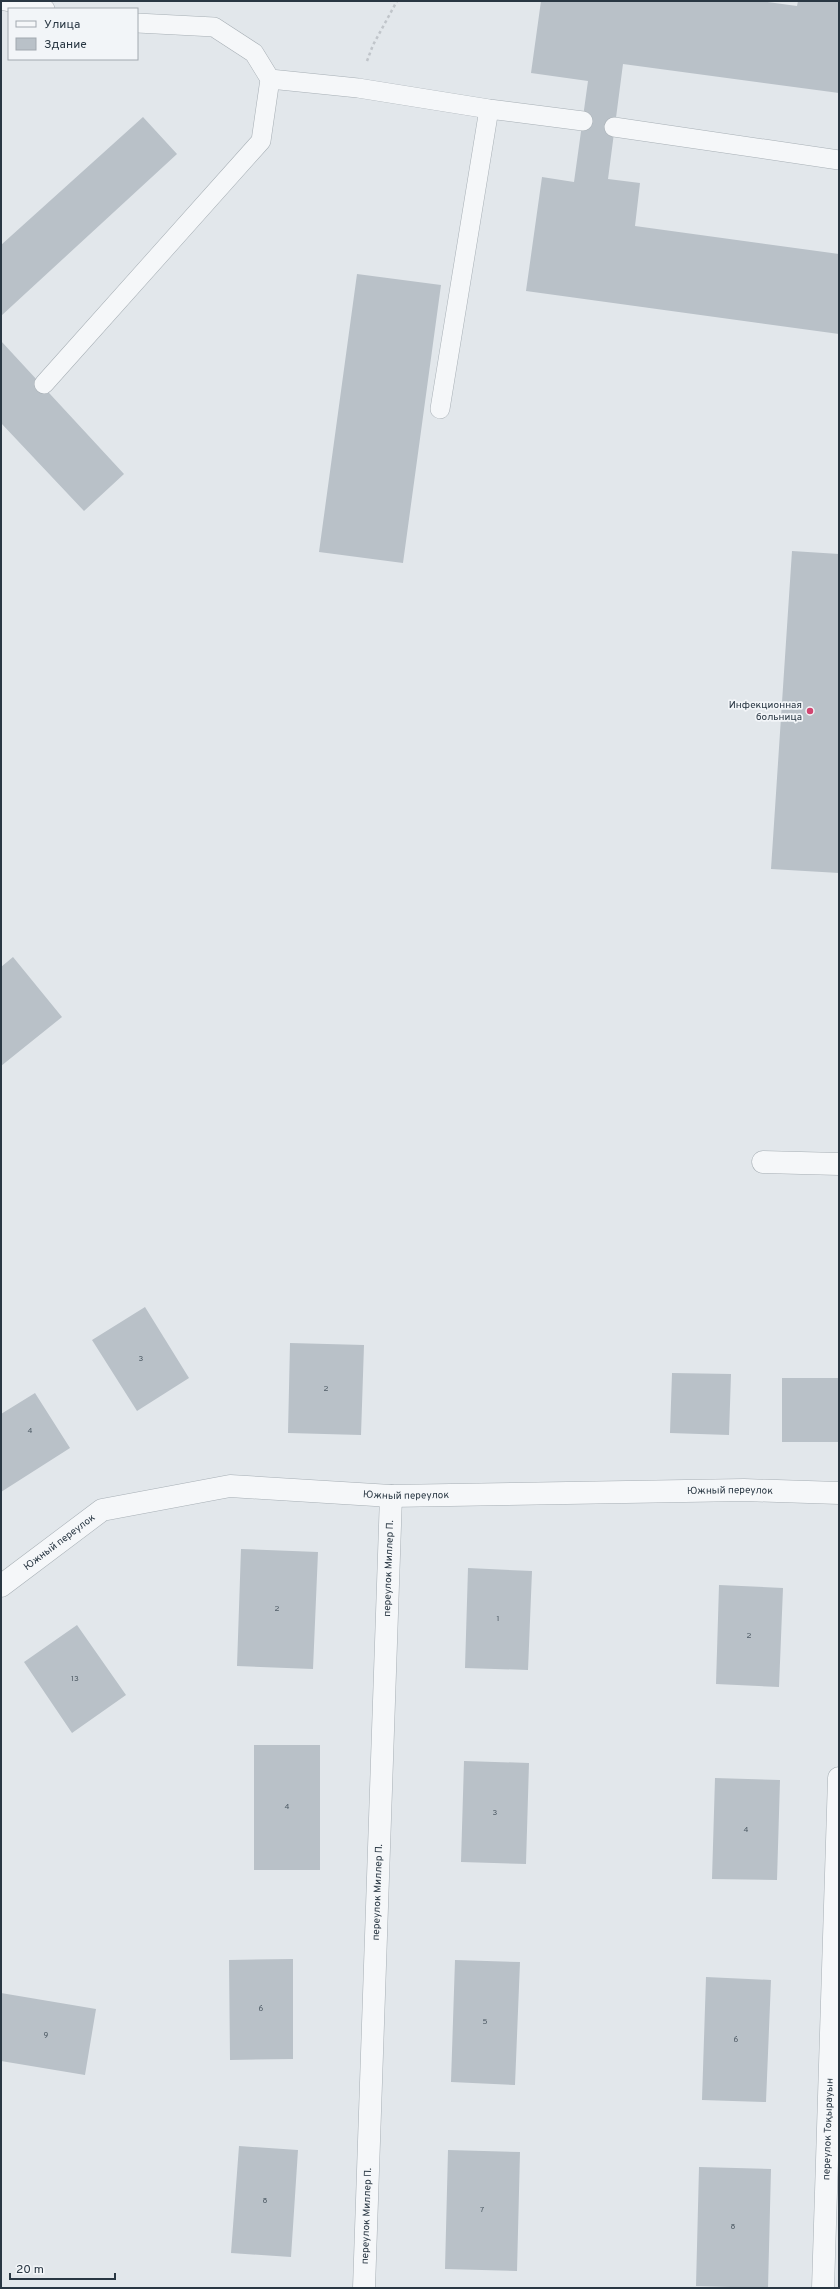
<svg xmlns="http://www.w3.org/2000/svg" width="840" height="2289" font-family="Overpass,sans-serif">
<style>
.building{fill:#b9c1c8}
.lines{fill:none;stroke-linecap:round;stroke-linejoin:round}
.service-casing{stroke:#a7afb5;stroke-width:20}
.minor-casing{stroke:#a7afb5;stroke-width:23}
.path{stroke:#c0c5ca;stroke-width:2.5;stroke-dasharray:3 3;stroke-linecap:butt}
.service{stroke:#f5f7f9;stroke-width:19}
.minor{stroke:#f5f7f9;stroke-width:22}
.poi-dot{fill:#d14570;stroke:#f2f5f8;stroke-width:1.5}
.labels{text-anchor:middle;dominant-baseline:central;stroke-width:3.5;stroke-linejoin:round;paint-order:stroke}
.number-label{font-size:8px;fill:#4d5a64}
.poi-label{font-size:10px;fill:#293743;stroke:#f2f5f8;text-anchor:end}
.street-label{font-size:10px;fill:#293743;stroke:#f2f5f8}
</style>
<rect width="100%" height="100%" fill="#e2e7eb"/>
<!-- building -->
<path class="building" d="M 541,1 L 760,1 L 797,6 L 798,1 L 839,1 L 839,93 L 623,64 L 608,179 L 640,183 L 635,226 L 839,254 L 839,334 L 526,291 L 542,177 L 574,182 L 588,81 L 531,73 Z
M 143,117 L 177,154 L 1,316 L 1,245 Z
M 357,274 L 441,285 L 403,563 L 319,552 Z
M 1,341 L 124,474 L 84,511 L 1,423 Z
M 792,551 L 839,554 L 839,873 L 771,869 Z
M 13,957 L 62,1017 L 1,1066 L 1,967 Z
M 145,1307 L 189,1378 L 137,1411 L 92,1340 Z
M 290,1343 L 364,1345 L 361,1435 L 288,1433 Z
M 672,1373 L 731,1374 L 729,1435 L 670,1433 Z
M 782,1378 L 839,1378 L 839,1442 L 782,1442 Z
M 35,1393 L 70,1448 L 1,1492 L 1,1414 Z
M 241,1549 L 318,1552 L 313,1669 L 237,1666 Z
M 468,1568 L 532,1571 L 528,1670 L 465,1668 Z
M 719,1585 L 783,1588 L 779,1687 L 716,1684 Z
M 77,1625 L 126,1695 L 72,1733 L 24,1662 Z
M 254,1745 L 320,1745 L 320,1870 L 254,1870 Z
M 464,1761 L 529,1763 L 526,1864 L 461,1862 Z
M 715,1778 L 780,1780 L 777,1880 L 712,1879 Z
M 293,1959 L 293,2059 L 230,2060 L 229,1960 Z
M 455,1960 L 520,1962 L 515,2085 L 451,2082 Z
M 706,1977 L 771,1980 L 766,2102 L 702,2100 Z
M 1,1993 L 96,2009 L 85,2075 L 1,2061 Z
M 239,2146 L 298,2150 L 291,2257 L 231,2253 Z
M 448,2150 L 520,2152 L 517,2271 L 445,2269 Z
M 699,2167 L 771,2169 L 768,2288 L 696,2286 Z"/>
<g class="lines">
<defs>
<path id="service" d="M 5,1 L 45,9
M 270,79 L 358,88 L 489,109 L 440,409
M 489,109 L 583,121
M 614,127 L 839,160
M 44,384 L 261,141 L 270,79 L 254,53 L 214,27 L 137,23"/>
<g id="minor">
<path d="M 763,1162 L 839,1164"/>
<path id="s1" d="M 1,1586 L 102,1510 L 230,1486 L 391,1496 L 744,1490 L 839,1493"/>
<path id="s2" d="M 364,2288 L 391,1496"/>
<path id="s3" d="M 823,2288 L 839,1778"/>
</g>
</defs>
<!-- service casing -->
<use href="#service" class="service-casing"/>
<!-- minor casing -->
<use href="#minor" class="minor-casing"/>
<!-- path -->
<path class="path" d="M 367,61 L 373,45 L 397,1"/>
<!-- service -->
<use href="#service" class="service"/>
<!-- minor -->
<use href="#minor" class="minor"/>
</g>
<!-- markers -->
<circle class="poi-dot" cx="810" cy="711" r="4"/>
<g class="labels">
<!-- number labels -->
<g class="number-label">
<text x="141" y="1359">3</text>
<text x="326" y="1389">2</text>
<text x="30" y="1431">4</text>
<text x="277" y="1609">2</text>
<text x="498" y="1619">1</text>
<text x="749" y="1636">2</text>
<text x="75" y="1679">13</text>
<text x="287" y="1807">4</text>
<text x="495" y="1813">3</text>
<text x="746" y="1830">4</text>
<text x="261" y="2009">6</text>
<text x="485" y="2022">5</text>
<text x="46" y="2035">9</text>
<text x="736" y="2040">6</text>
<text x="265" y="2201">8</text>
<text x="482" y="2210">7</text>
<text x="733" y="2227">8</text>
</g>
<!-- poi labels -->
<g class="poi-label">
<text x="802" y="705">Инфекционная<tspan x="802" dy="12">больница</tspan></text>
</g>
<!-- street labels -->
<g class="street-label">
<text stroke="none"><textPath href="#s1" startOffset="757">Южный переулок</textPath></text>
<text stroke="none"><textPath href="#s1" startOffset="433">Южный переулок</textPath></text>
<text stroke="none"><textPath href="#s1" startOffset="73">Южный переулок</textPath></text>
<text stroke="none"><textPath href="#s2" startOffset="720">переулок Миллер П.</textPath></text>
<text stroke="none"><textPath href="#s2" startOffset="396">переулок Миллер П.</textPath></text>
<text stroke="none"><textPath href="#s3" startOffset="159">переулок Тоқырауын</textPath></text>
<text stroke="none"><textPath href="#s2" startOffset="72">переулок Миллер П.</textPath></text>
</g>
</g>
<!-- border -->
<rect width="840" height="2289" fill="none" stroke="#293743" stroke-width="4"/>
<!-- legend -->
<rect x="8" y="8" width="130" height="52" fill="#f2f5f8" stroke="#a2a9b0"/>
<rect x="16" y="21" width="20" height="6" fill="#f5f7f9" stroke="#a2a9b0"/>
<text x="44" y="28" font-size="12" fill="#293743">Улица</text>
<rect x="16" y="38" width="20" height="12" fill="#b9c1c8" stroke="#a2a9b0"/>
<text x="44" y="48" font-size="12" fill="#293743">Здание</text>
<!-- scale -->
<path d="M10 2273v6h105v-6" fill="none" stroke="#293743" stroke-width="2"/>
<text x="16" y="2273" font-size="12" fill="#293743" stroke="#f2f5f8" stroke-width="3" paint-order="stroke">20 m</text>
</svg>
